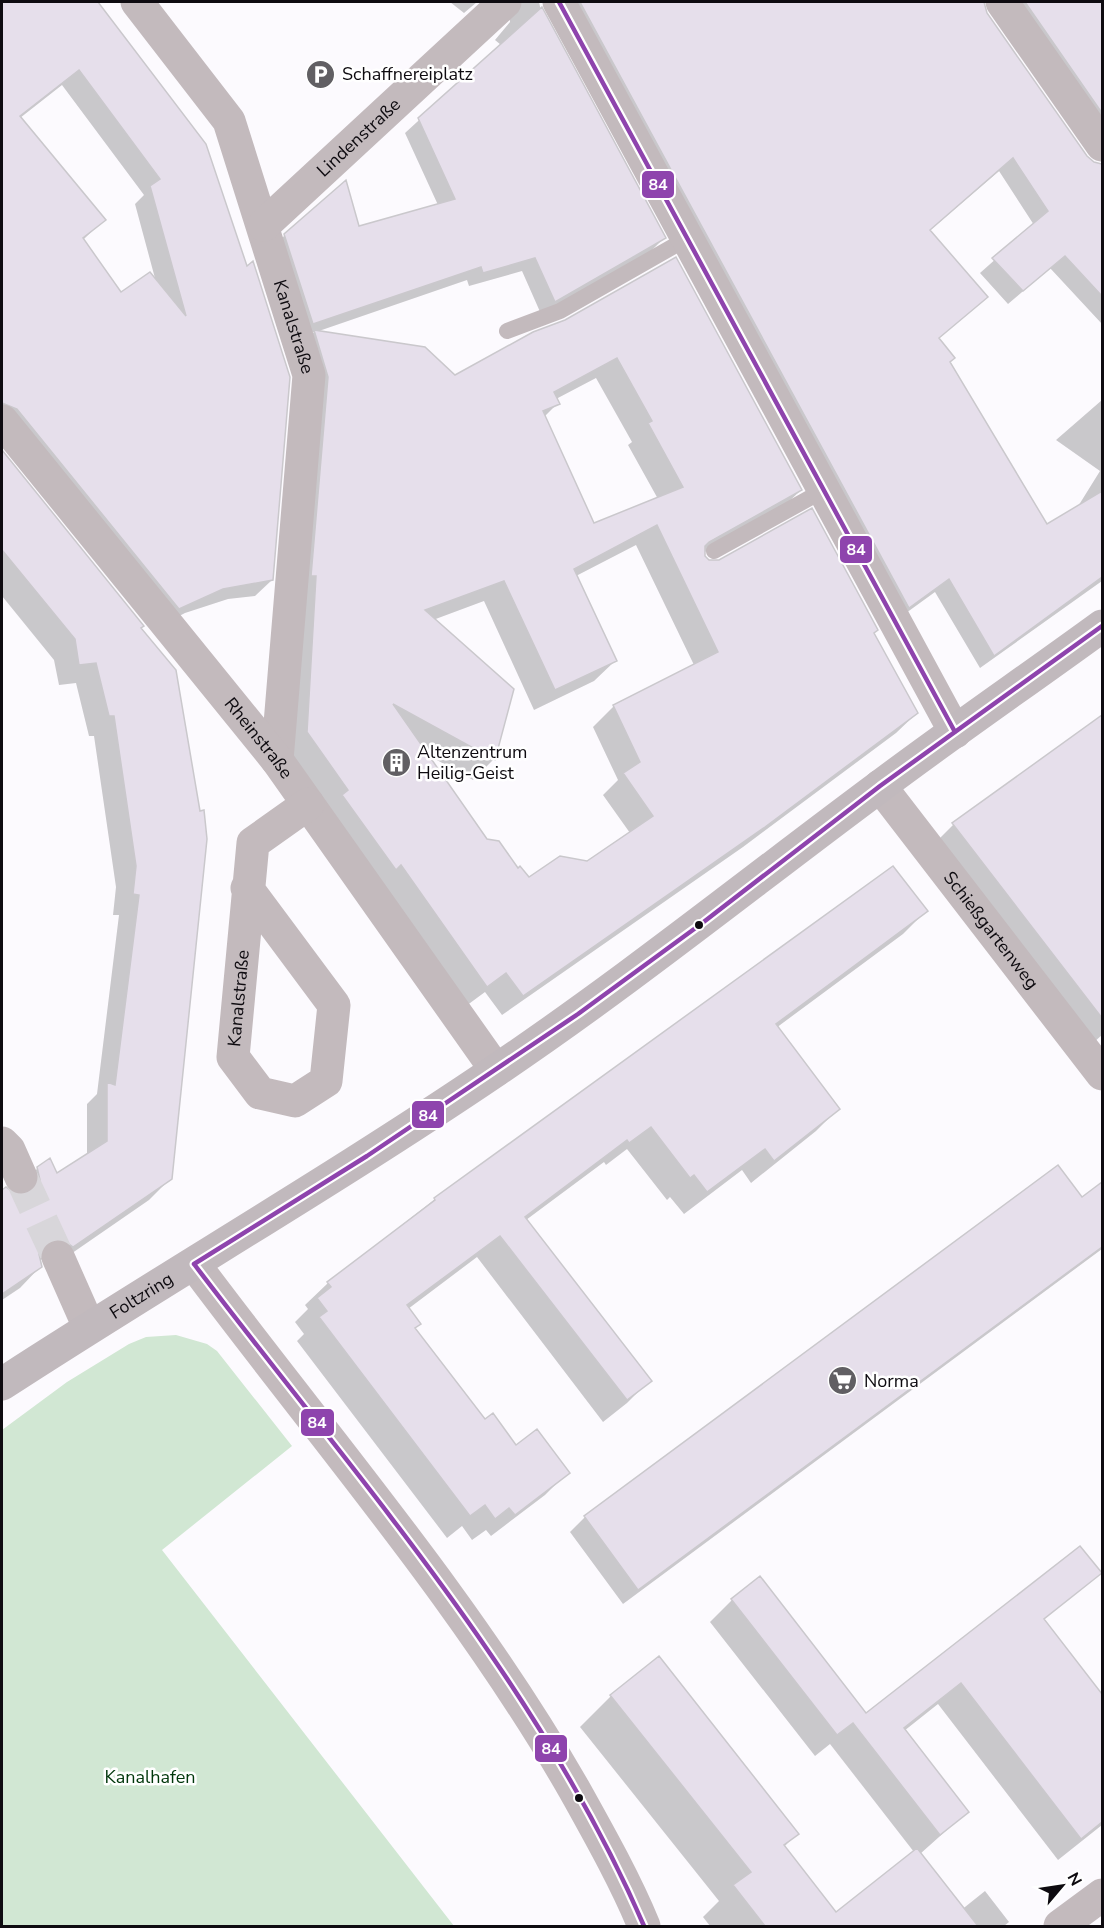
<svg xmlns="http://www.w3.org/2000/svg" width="1104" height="1928" font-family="'Nunito Sans',sans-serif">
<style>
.green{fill:#d1e7d3}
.shadow{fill:#0003;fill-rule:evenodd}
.building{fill:#e6dfeb;stroke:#cac8cc;stroke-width:1.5;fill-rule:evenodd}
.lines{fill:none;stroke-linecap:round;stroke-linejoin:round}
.street-tunnel{stroke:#d8d6da;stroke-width:33;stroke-dasharray:33 16;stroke-linecap:butt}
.lane{stroke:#c3babd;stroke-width:16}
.street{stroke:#c3babd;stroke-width:33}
.secondary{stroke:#c1b9bd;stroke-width:33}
.bus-1-casing{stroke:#fff;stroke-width:9}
.bus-1{stroke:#8e44ad;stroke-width:4.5}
.bus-dot{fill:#0e0b10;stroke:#fff;stroke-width:2}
.labels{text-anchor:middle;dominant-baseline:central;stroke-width:5;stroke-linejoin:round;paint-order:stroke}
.poi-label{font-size:18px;fill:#0e0b10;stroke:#fff;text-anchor:start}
.street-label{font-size:18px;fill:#0e0b10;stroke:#fff}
.park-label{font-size:18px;fill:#00370b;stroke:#fff}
.line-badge{stroke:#fff;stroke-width:2}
.badge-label{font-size:16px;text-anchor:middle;font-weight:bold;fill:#fff}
</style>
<rect width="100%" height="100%" fill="#fcfafe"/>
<!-- green -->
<path class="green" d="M 176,1335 L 207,1344 L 217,1351 L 292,1446 L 162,1550 L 454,1926 L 2,1926 L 2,1430 L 67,1382 L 129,1344 L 146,1337 Z"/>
<!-- shadow -->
<path class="shadow" d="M 2,2 L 94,2 L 204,145 L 272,580 L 255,596 L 228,599 L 185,613 L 162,625 L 2,414 ZM 62,85 L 144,195 L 135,204 L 156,282 L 121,294 L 83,240 L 104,219 L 20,118 Z
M 450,2 L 477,2 L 464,13 Z
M 503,2 L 539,2 L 541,11 L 664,238 L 650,252 L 541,314 L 522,271 L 469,286 L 467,280 L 316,332 L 455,376 L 566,322 L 675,259 L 801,490 L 780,510 L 703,553 L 703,556 L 708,562 L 873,634 L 917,713 L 896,733 L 743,847 L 502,1015 L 485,992 L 466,1006 L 287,753 L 294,352 L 314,332 L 299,337 L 271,249 L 285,235 L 358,228 L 438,205 L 405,133 L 501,45 L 495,40 L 510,22 L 510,12 ZM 596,378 L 632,442 L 628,445 L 658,499 L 593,525 L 544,417 L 558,403 L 556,399 ZM 636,545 L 694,665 L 614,706 L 593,727 L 618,780 L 603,795 L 630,833 L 587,863 L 528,879 L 486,840 L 426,754 L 473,780 L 493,760 L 512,690 L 433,620 L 484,601 L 534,710 L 594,681 L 615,661 L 576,576 Z
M 557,2 L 982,2 L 985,13 L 1086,157 L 1094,164 L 1102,165 L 1102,324 L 1050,268 L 1008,304 L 980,273 L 1034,225 L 999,171 L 929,231 L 986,297 L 938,339 L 948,362 L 1046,526 L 1077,508 L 1100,471 L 1056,440 L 1102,400 L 1102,581 L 980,668 L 935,592 L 895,621 Z
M 1000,2 L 1102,2 L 1102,150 Z
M 2,453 L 142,626 L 140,629 L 170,1179 L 149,1200 L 52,1267 L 39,1258 L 40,1267 L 20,1288 L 2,1300 L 2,1192 L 6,1189 L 19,1197 L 17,1189 L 38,1168 L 56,1176 L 87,1156 L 87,1104 L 97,1094 L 119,915 L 113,915 L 116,887 L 94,736 L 89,736 L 76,683 L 59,685 L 54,660 L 2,596 Z
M 1102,716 L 1102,899 L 1094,906 L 1102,917 L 1102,1035 L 1093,1043 L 937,841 L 953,825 Z
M 893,868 L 926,911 L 903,934 L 776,1028 L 838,1109 L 816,1131 L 751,1183 L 742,1170 L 684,1214 L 670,1197 L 667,1200 L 627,1149 L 606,1165 L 604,1162 L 526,1220 L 650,1380 L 627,1403 L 603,1422 L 477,1257 L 408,1309 L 419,1324 L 414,1329 L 485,1421 L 516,1447 L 568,1472 L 545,1495 L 491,1536 L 486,1530 L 472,1540 L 462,1526 L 447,1538 L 297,1341 L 304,1334 L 295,1322 L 308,1309 L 305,1305 L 328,1283 L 435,1199 Z
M 1058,1167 L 1082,1199 L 1102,1184 L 1102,1249 L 623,1604 L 570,1532 L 585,1517 Z
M 732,1600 L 866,1715 L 1039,1615 L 1102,1696 L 1102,1825 L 1058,1860 L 938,1704 L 904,1731 L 967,1812 L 920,1854 L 955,1915 L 985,1891 L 1009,1922 L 1004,1926 L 710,1926 L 703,1917 L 719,1901 L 580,1727 L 611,1696 L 659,1658 L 797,1833 L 784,1847 L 836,1914 L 914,1852 L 830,1744 L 815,1756 L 710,1622 Z"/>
<!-- building -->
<path class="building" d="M 2,2 L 98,2 L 206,144 L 247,266 L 253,261 L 290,377 L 273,580 L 223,589 L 179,609 L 17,409 L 2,403 ZM 79,70 L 160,179 L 150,186 L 186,316 L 150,272 L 121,292 L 83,238 L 106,220 L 20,116 Z
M 580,2 L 984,2 L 987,13 L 1087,156 L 1094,162 L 1102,164 L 1102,296 L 1065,256 L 1023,291 L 992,258 L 1048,211 L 1013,158 L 930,230 L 988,297 L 939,338 L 955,358 L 950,362 L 1047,524 L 1102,491 L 1102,577 L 994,656 L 949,579 L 909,608 Z
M 1025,2 L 1102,2 L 1102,113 Z
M 542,7 L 666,238 L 555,302 L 535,258 L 483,273 L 481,267 L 313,324 L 284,234 L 346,180 L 359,226 L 455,199 L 418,118 Z
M 676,257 L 802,490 L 709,542 L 705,546 L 705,556 L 709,560 L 719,560 L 812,508 L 878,630 L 874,633 L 918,713 L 765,827 L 523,996 L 506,973 L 487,987 L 401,865 L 396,870 L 342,795 L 348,790 L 307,732 L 316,576 L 311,576 L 328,377 L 314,330 L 425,347 L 455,375 L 533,332 L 565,320 ZM 617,358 L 652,421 L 648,423 L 683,487 L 594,523 L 543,411 L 560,404 L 554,392 ZM 657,525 L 718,652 L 613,705 L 640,762 L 623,773 L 653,816 L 587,861 L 560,856 L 529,877 L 520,866 L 518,868 L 499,841 L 487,839 L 393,704 L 495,760 L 514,689 L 425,610 L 504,581 L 555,690 L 617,661 L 574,569 Z
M 2,450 L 144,626 L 141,628 L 176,670 L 200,811 L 204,810 L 207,839 L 172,1179 L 73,1247 L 61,1238 L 50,1240 L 43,1246 L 39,1254 L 42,1267 L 2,1294 L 2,1190 L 6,1187 L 18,1196 L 29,1194 L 36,1188 L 40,1180 L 37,1167 L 50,1158 L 57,1173 L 107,1141 L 107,1082 L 115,1085 L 139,895 L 133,894 L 136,866 L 114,716 L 109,716 L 96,663 L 79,665 L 75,639 L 2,550 Z
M 1102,715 L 1102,1018 L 952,823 Z
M 893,866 L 928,911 L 776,1024 L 840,1109 L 774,1161 L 765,1149 L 707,1192 L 694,1175 L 690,1178 L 651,1127 L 629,1143 L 627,1140 L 525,1217 L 652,1381 L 627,1400 L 500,1236 L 407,1305 L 421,1324 L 415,1328 L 485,1419 L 493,1413 L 516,1445 L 537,1429 L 570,1473 L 515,1515 L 509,1508 L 495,1519 L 485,1505 L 470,1516 L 319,1317 L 327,1311 L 317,1298 L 331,1287 L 327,1282 L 435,1200 L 434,1198 Z
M 1058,1165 L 1082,1197 L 1102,1182 L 1102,1247 L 638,1590 L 584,1516 Z
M 1080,1546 L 1102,1573 L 1044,1619 L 1102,1694 L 1102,1822 L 1081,1839 L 961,1683 L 904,1728 L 969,1812 L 940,1835 L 853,1723 L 837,1735 L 731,1599 L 760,1576 L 866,1713 Z
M 659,1656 L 799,1834 L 784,1845 L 836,1912 L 917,1848 L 978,1926 L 765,1926 L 733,1885 L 751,1872 L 610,1695 Z"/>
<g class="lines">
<!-- street-tunnel -->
<path class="street-tunnel" d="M 21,1177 L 58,1257"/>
<!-- lane -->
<path class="lane" d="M 507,331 L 560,311 L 688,238
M 714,551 L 824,490"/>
<!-- street -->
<g class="street">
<path id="s1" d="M 137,2 L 229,121 L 309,375 L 277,760"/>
<path d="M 559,2 L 955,732"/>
<path d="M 1002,2 L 1102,145"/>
<path id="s2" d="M 264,225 L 505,2"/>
<path id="s3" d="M 2,421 L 277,760 L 496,1070"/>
<path id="s4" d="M 880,786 L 1102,1074"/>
<path id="s5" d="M 247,888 L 334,1005 L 326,1081 L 295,1101 L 260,1093 L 233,1057 L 253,843 L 308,804"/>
<path d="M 2,1143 L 9,1150 L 21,1177"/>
<path d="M 58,1257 L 89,1327"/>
<path d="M 194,1264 C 323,1437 466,1601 574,1789 C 599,1834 625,1880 644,1926"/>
<path d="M 1060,1926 L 1102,1895"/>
</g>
<!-- secondary -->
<path class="secondary" id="s6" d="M 2,1384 C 165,1278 334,1180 495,1071 C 627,982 751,882 879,787 C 952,732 1028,680 1102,626"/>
<defs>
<path id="bus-1" d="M 559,2 L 955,732
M 194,1264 L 367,1156 L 578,1014 L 701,924 L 880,786 L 1102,626
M 194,1264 C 354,1475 538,1680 644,1926"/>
</defs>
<!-- bus-1 casing -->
<use href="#bus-1" class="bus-1-casing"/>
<!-- bus-1 -->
<use href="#bus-1" class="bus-1"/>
</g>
<!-- icons -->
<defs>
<symbol id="parking-disc" viewBox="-11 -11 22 22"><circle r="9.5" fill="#615f63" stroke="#fff"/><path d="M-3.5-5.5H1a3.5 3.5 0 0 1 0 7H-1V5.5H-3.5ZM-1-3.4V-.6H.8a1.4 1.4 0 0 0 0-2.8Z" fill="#fff"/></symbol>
<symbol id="building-disc" viewBox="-11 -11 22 22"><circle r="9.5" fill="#615f63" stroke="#fff"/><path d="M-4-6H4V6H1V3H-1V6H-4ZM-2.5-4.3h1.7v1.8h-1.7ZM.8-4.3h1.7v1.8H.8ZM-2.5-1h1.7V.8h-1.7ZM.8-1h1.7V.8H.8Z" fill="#fff"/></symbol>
<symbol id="supermarket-disc" viewBox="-11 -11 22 22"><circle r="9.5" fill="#615f63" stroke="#fff"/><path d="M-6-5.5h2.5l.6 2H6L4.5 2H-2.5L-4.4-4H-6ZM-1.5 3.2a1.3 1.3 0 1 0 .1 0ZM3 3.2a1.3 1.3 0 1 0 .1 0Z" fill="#fff"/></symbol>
</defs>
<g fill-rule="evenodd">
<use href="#parking-disc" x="304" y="58" width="33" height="33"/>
<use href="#building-disc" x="380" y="746" width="33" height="33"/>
<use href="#supermarket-disc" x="826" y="1364" width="33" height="33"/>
</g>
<!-- markers -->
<g class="bus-dot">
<circle cx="699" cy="925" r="5"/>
<circle cx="579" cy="1798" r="5"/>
</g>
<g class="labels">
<!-- poi labels -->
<g class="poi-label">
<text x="342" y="74">Schaffnereiplatz</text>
<text x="417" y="752">Altenzentrum<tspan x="417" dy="21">Heilig-Geist</tspan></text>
<text x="864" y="1381">Norma</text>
</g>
<!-- street labels -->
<g class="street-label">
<text stroke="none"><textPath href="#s2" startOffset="129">Lindenstraße</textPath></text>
<text stroke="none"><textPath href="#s1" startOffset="366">Kanalstraße</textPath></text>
<text stroke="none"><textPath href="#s3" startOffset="408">Rheinstraße</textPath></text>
<text stroke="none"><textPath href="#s4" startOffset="182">Schießgartenweg</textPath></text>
<text stroke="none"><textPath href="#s5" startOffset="399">Kanalstraße</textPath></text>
<text stroke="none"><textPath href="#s6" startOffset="165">Foltzring</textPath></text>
</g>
<!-- park labels -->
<g class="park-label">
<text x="150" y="1777">Kanalhafen</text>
</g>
</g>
<g class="line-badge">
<rect x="641" y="170" width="34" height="29" rx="6" fill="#8e44ad"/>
<rect x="839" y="535" width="34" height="29" rx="6" fill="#8e44ad"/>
<rect x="411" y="1100" width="34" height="29" rx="6" fill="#8e44ad"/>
<rect x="300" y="1408" width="35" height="29" rx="6" fill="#8e44ad"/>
<rect x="534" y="1734" width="34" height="29" rx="6" fill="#8e44ad"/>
</g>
<g class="badge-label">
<text x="658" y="190">84</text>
<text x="856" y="555">84</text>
<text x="428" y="1121">84</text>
<text x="317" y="1428">84</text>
<text x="551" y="1754">84</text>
</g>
<!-- border -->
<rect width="1104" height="1928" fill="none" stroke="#0e0b10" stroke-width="6"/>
<!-- north arrow -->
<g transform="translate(1062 1886) rotate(61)" stroke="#ffffff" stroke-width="4.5" paint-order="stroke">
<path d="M0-4.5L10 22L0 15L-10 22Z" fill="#0e0b10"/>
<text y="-9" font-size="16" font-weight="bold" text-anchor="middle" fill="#0e0b10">N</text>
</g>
</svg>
